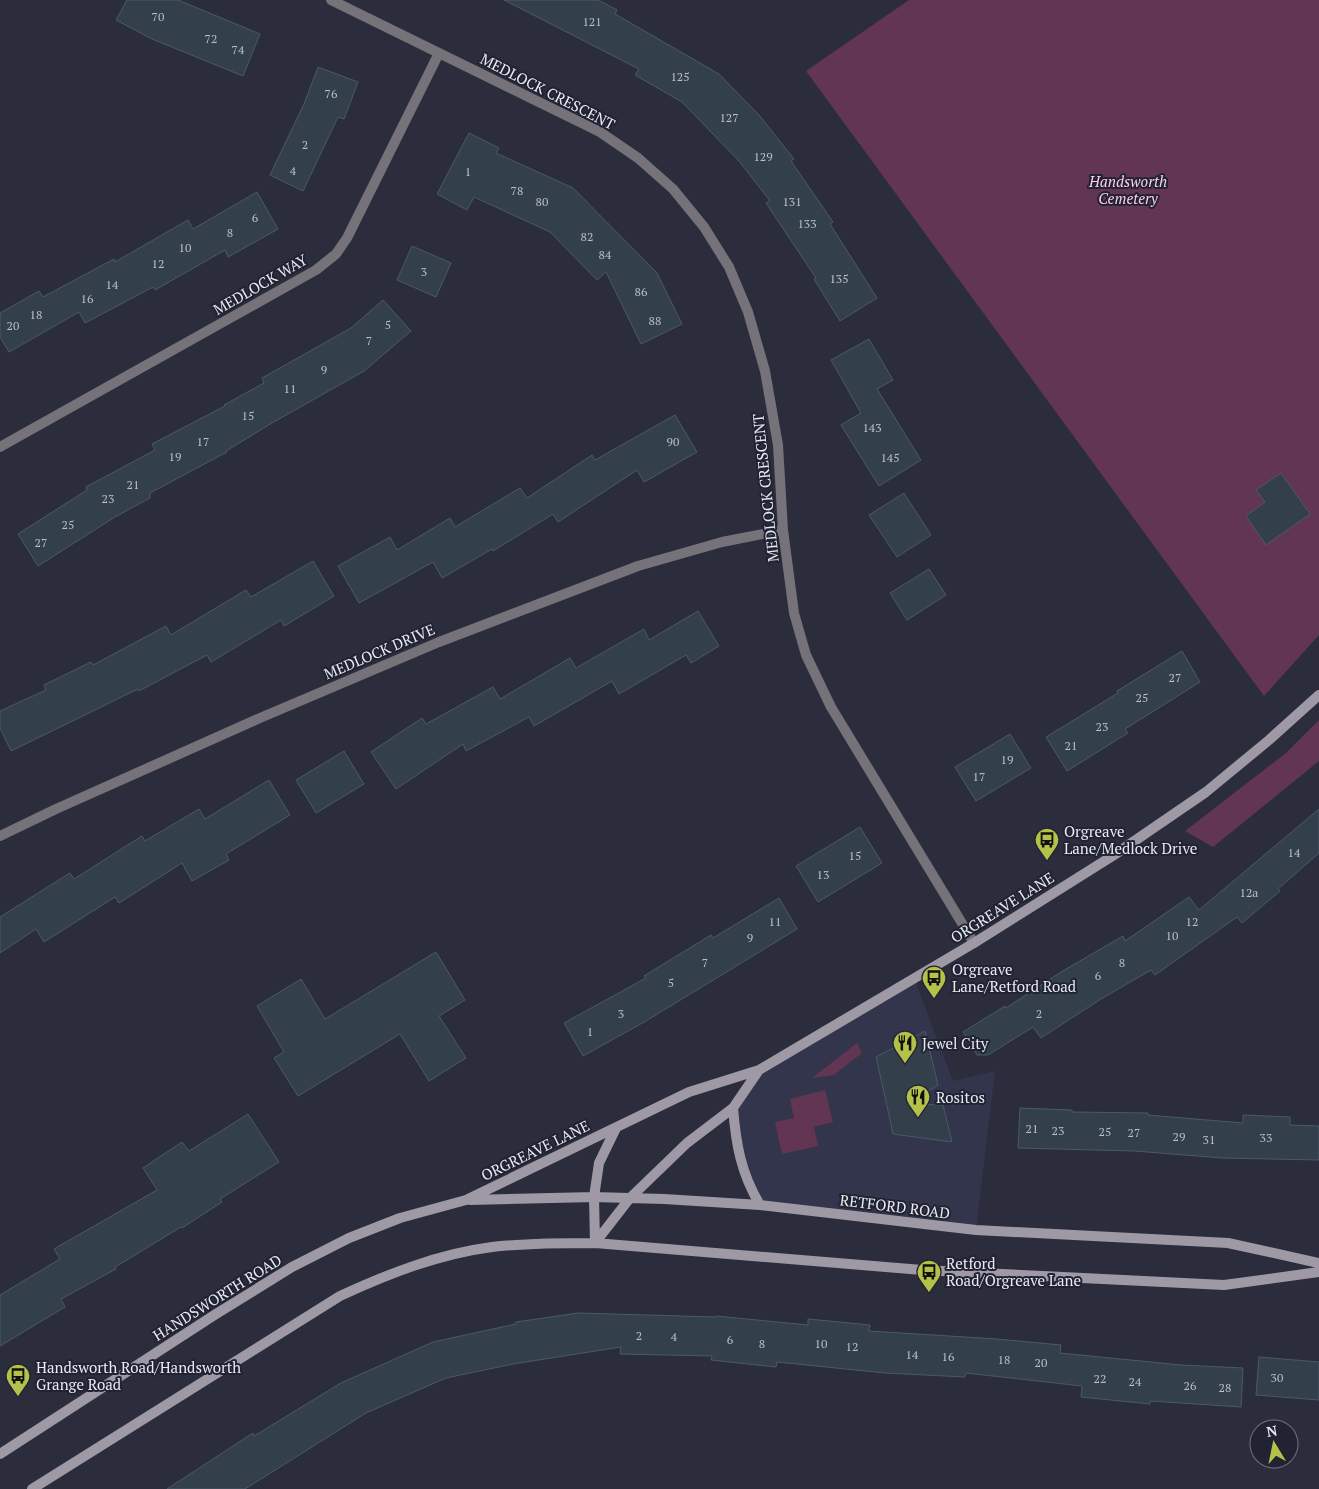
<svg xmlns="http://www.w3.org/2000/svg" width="1319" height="1489" font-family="'PT Serif',serif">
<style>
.built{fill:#32354b}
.green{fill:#623653}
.building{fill:#33404c;stroke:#4b5966}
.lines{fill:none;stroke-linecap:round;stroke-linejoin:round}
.street{stroke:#76727a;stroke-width:10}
.secondary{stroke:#9f99a5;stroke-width:10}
.labels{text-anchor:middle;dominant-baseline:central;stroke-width:4;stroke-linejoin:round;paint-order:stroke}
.number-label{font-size:12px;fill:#babfc9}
.street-label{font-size:15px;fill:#e7e9f3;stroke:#212332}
.park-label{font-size:15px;font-style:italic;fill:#fdcce9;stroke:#212332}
.poi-label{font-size:15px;fill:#e7e9f3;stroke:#212332;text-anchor:start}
</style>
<rect width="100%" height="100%" fill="#2b2d3c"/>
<!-- built -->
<path class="built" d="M 914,978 L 953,1081 L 995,1071 L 976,1230 L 760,1205 L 749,1187 L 733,1108 L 759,1070 Z"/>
<!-- green -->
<path class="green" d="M 909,0 L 1319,0 L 1319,635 L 1264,696 L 806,71 Z
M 1319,720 L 1319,761 L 1213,847 L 1185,831 L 1286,753 Z
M 857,1043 L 862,1053 L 834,1075 L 812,1078 Z
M 825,1090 L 833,1122 L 814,1127 L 818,1146 L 782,1154 L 775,1122 L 794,1118 L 790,1099 Z"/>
<!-- building -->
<path class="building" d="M 127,0 L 178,0 L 260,34 L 243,76 L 152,39 L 116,20 Z
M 504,0 L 598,0 L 617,10 L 615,14 L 719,74 L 759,115 L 794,159 L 791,161 L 833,222 L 830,224 L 877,298 L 840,321 L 814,279 L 816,278 L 766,203 L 770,201 L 739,161 L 682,102 L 635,75 L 639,69 Z
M 318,67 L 358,82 L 344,119 L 338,117 L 303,191 L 270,175 L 304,104 Z
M 469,133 L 499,148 L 496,153 L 573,188 L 657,273 L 682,324 L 641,344 L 606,272 L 597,280 L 550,232 L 474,197 L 467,210 L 437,194 Z
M 257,192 L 278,229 L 228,257 L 225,250 L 155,290 L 153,287 L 85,323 L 79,312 L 9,352 L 0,337 L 0,313 L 39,291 L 43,297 L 114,259 L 115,262 L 188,220 L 193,229 Z
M 412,246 L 451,263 L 436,297 L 397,280 Z
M 383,300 L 411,331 L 364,371 L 272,423 L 226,451 L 227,452 L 150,493 L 150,498 L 115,517 L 38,566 L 18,534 L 87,490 L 86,487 L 155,450 L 152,444 L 225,406 L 224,405 L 264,383 L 262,378 L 351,328 Z
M 869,339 L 893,380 L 877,389 L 921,460 L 879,486 L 841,425 L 861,413 L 831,360 Z
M 675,415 L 697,452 L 644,482 L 637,470 L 558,522 L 553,514 L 493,551 L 492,549 L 442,578 L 433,562 L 359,603 L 338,566 L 390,537 L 397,550 L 450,518 L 455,527 L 520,488 L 527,498 L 592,455 L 595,460 Z
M 1281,473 L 1310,514 L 1266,545 L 1246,516 L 1265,502 L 1256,490 Z
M 904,493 L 931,535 L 897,557 L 869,515 Z
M 313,561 L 334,596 L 284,626 L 281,620 L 211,662 L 207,655 L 139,691 L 138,689 L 11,751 L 0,728 L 0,711 L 46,690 L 44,685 L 91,662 L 93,665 L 166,626 L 171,635 L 246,590 L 251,597 Z
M 929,569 L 946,595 L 907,620 L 890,593 Z
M 698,611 L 719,646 L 691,663 L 686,655 L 619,694 L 612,681 L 534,726 L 529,717 L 466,751 L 463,744 L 396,789 L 371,752 L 422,718 L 426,724 L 493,687 L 500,699 L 570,658 L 576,668 L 644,629 L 649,640 Z
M 1182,651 L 1200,682 L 1125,729 L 1128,733 L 1067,771 L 1046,737 L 1118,693 L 1117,691 Z
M 1010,734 L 1031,768 L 976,801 L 955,767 Z
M 344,751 L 364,784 L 316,813 L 296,780 Z
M 269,780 L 290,815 L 226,854 L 229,860 L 192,881 L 182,863 L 119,903 L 115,897 L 44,942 L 36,929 L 0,953 L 0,917 L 70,873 L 74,879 L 142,836 L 145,841 L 199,809 L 205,819 Z
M 1319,809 L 1319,853 L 1278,889 L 1280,891 L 1242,923 L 1237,917 L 1155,975 L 1151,970 L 1101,999 L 1041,1038 L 1033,1027 L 988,1055 L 977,1055 L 963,1032 L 1005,1006 L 1006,1008 L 1061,972 L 1123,936 L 1125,941 L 1189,897 L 1199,910 Z
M 860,827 L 882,863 L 818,902 L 796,866 Z
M 779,898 L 797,929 L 646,1021 L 583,1056 L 564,1023 L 646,978 L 644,976 L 711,935 L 713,938 Z
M 436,952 L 465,1000 L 439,1016 L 466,1058 L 429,1081 L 400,1034 L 298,1096 L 274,1058 L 284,1052 L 257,1006 L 301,979 L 325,1019 Z
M 925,1031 L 938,1085 L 907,1104 L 943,1105 L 952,1142 L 893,1134 L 889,1115 L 876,1057 Z
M 1020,1108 L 1072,1110 L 1072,1112 L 1148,1113 L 1148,1115 L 1243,1123 L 1243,1115 L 1290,1117 L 1290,1125 L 1319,1126 L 1319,1160 L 1222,1158 L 1135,1151 L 1018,1148 Z
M 248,1114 L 279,1162 L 220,1199 L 222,1202 L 182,1228 L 181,1227 L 115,1267 L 116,1269 L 61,1299 L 65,1307 L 0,1346 L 0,1295 L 60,1259 L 54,1249 L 157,1190 L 143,1168 L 182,1142 L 189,1151 Z
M 578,1313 L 716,1317 L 716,1316 L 808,1325 L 808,1319 L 870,1325 L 869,1331 L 997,1339 L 1061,1345 L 1060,1353 L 1181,1365 L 1243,1368 L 1241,1407 L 1150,1401 L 1150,1404 L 1081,1397 L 1082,1386 L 966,1373 L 965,1377 L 885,1373 L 777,1362 L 776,1367 L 711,1360 L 712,1356 L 620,1354 L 621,1347 L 513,1364 L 446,1378 L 366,1413 L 245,1489 L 167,1489 L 253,1433 L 254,1436 L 341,1383 L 433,1342 L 516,1324 L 516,1322 Z
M 1259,1357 L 1319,1362 L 1319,1400 L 1256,1395 Z"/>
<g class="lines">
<!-- street -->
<path class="street" d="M 331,0 L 600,132 L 638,158 L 673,189 L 704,227 L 729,267 L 748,312 L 765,371 L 778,445 L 783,530 L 794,613 L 806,655 L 831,707 L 974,943
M 0,447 L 316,270 L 336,254 L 347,238 L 439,53
M 0,836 L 56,809 L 260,718 L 439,642 L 638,566 L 722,542 L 783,530"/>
<!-- secondary -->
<path class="secondary" d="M 733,1108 C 736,1145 741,1173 760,1205
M 470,1200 L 594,1197 L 664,1199 L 760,1205 L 976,1230 L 1228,1243 L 1319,1263
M 595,1243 L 630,1198 L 687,1143 L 733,1108 L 759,1070
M 595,1243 L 594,1197 L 599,1163 L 616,1128
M 0,1454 L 216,1314 L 292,1267 L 349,1238 L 400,1218 L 466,1200 L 689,1092 L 759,1070 L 974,943 L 1114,855 L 1206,792 L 1269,740 L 1319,695
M 32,1489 L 340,1296 C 388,1274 438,1254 492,1247 C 526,1243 560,1243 595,1243 L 922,1270 L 1224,1285 L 1319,1272"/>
</g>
<!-- icons -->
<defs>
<symbol id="bus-pin" viewBox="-11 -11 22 30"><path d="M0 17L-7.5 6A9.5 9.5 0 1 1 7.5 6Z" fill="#b4c24a" stroke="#212332"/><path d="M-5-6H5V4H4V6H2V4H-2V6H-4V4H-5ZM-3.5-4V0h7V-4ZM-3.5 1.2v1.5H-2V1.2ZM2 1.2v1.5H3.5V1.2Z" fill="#111"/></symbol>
<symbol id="restaurant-pin" viewBox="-11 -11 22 30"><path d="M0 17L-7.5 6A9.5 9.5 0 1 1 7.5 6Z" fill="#b4c24a" stroke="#212332"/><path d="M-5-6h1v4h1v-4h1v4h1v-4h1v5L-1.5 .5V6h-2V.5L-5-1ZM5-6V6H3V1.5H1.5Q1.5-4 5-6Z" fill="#111"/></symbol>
</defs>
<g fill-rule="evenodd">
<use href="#bus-pin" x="1033" y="826" width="28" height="38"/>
<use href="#bus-pin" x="920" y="964" width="28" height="38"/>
<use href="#restaurant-pin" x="891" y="1029" width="28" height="38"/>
<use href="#restaurant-pin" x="904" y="1083" width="28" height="38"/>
<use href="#bus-pin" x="915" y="1258" width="28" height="38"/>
<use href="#bus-pin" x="4" y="1362" width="28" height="38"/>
</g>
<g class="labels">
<!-- number labels -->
<g class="number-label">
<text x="158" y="16">70</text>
<text x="592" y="21">121</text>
<text x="211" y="38">72</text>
<text x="238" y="49">74</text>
<text x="680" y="76">125</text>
<text x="331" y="93">76</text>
<text x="729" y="117">127</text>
<text x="305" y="144">2</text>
<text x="763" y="156">129</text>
<text x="293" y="170">4</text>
<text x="468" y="171">1</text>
<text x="517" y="190">78</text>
<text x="542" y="201">80</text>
<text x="792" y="201">131</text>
<text x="255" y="217">6</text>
<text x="807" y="223">133</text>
<text x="230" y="232">8</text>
<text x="587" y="236">82</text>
<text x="185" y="247">10</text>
<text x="605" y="254">84</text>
<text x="158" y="263">12</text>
<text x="424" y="271">3</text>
<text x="839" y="278">135</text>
<text x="112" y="284">14</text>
<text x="641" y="291">86</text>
<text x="87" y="298">16</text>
<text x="36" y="314">18</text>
<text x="655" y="320">88</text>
<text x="388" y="324">5</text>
<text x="13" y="325">20</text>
<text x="369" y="340">7</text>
<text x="324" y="369">9</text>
<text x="290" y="388">11</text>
<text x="248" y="415">15</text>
<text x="872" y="427">143</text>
<text x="203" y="441">17</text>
<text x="673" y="441">90</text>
<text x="175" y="456">19</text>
<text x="890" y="457">145</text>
<text x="133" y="484">21</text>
<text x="108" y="498">23</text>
<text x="68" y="524">25</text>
<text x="41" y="542">27</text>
<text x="1175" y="677">27</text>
<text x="1142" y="697">25</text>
<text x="1102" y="726">23</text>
<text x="1071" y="745">21</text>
<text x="1007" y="759">19</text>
<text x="979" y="776">17</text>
<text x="1294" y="852">14</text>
<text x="855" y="855">15</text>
<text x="823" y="874">13</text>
<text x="1249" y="892">12a</text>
<text x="775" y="921">11</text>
<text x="1192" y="921">12</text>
<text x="1172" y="935">10</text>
<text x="750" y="937">9</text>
<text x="705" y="962">7</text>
<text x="1122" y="962">8</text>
<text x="1098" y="975">6</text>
<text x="671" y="982">5</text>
<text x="621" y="1013">3</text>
<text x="1039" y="1013">2</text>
<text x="590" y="1031">1</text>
<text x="1032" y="1128">21</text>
<text x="1058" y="1130">23</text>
<text x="1105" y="1131">25</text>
<text x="1134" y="1132">27</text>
<text x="1179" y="1136">29</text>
<text x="1266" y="1137">33</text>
<text x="1209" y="1139">31</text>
<text x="639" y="1335">2</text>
<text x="674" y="1336">4</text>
<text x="730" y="1339">6</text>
<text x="762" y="1343">8</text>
<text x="821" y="1343">10</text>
<text x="852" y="1346">12</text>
<text x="912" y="1354">14</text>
<text x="948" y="1356">16</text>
<text x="1004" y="1359">18</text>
<text x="1041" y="1362">20</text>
<text x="1277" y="1377">30</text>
<text x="1100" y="1378">22</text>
<text x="1135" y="1381">24</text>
<text x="1190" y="1385">26</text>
<text x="1225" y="1387">28</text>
</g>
<!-- street labels -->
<g class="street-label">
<text transform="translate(548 91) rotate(27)">MEDLOCK CRESCENT</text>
<text transform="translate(260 284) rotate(-30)">MEDLOCK WAY</text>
<text transform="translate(765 488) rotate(-96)">MEDLOCK CRESCENT</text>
<text transform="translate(379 651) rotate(-23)">MEDLOCK DRIVE</text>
<text transform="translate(1002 907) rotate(-32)">ORGREAVE LANE</text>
<text transform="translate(535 1150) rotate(-26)">ORGREAVE LANE</text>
<text transform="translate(895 1206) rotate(7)">RETFORD ROAD</text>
<text transform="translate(217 1297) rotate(-32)">HANDSWORTH ROAD</text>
</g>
<!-- park labels -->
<g class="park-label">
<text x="1128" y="181">Handsworth<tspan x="1128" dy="17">Cemetery</tspan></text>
</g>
<!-- poi labels -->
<g class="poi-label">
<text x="1064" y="831">Orgreave<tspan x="1064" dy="17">Lane/Medlock Drive</tspan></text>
<text x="952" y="969">Orgreave<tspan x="952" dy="17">Lane/Retford Road</tspan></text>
<text x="922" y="1043">Jewel City</text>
<text x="936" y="1097">Rositos</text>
<text x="946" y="1263">Retford<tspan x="946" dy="17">Road/Orgreave Lane</tspan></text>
<text x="36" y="1367">Handsworth Road/Handsworth<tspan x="36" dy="17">Grange Road</tspan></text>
</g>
</g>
<!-- north arrow -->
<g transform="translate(1274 1444) rotate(350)"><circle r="24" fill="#212332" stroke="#70727f"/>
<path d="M0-4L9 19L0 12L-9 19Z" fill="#b4c24a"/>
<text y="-8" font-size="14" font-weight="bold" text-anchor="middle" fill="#e7e9f3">N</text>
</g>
</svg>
